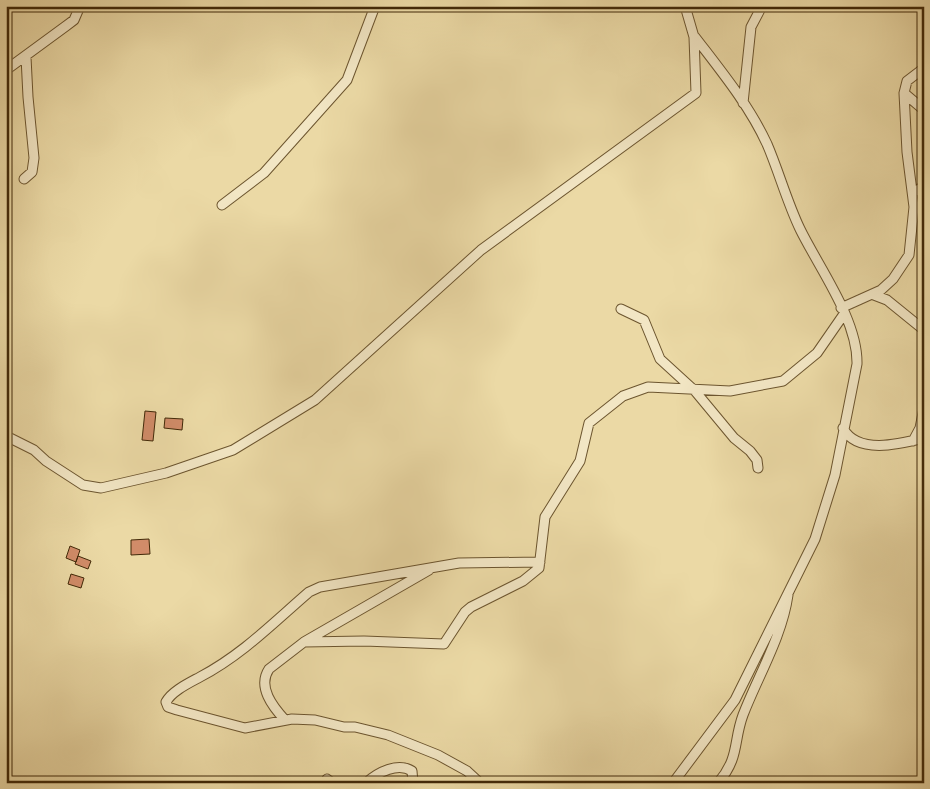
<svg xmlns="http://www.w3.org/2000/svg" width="930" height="789" font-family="Alegreya,serif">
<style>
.building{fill:#d18c69;stroke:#412908}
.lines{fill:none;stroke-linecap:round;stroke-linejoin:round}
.minor-casing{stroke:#6c552f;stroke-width:11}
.minor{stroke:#f2e6c4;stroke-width:9}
</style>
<rect width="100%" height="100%" fill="#ebd9a5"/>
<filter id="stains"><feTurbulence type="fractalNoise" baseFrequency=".004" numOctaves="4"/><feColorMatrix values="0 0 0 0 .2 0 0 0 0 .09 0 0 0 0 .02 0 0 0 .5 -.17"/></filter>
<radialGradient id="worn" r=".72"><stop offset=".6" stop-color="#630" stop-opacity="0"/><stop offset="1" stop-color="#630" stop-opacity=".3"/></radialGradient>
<!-- building -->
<path class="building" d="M 145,411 L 156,412 L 153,441 L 142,440 Z
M 165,418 L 183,419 L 182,430 L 164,428 Z
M 149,539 L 150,554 L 131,555 L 131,540 Z
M 70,546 L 80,550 L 76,562 L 66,558 Z
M 78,556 L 91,561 L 88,569 L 75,564 Z
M 71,574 L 84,578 L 81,588 L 68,584 Z"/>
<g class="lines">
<defs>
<path id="minor" d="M 6,70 L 66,26 L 74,20 L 80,6
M 904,93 L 924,110
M 743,103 L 751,27 L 762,6
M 24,179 L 32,172 L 34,158 L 28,97 L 26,57
M 913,193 L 924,186
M 222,205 L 264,173 L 347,80 L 375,6
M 874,295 L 887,300 L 924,330
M 841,308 L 881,290 L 893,279 L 909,255 L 914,207 L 907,152 L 904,93 L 907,81 L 924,68
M 621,309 L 644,320 L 660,359 L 695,391 L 734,438 L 750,451 L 757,460 L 758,468
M 843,428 C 857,455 900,444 924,438
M 6,436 L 34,450 L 46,461 L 83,485 L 101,488 L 166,473 L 233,450 L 315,400 L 481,250 L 696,93 L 694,37 L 685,6
M 913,441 L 920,428 L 924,408
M 304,642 L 364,641 L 444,644 L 465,612 L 471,607 L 523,581 L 539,568 L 545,517 L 580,461 L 589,423 L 623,396 L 648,387 L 730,391 L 783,381 L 817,353 L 844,314
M 285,720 C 273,707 257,687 269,669 L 304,642 L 429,570
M 327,779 L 332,783
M 366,783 C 378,772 398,762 412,771 L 413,783
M 480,783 L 467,771 L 438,755 L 388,735 L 355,727 L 344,727 L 315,720 L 292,719 L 245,728 L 177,710 L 168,707 L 166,702 C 172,691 189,683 200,677 C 242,655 273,623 309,592 L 320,587 L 459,563 L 540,562
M 673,783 L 735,700 L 815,539 L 835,475 L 857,364 C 858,320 819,268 800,229 C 787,202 779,172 767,144 C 749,105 721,71 695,37
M 718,783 C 740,757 733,742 743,715 C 758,676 782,637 788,595"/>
</defs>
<!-- minor casing -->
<use href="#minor" class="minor-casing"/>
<!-- minor -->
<use href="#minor" class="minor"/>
</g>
<!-- margin -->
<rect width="930" height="789" fill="none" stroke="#ebd9a5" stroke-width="25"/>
<rect x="8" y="8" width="915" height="774" fill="none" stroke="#412908" stroke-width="2.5"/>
<rect x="12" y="12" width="905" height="764" fill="none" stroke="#412908"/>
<rect width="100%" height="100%" filter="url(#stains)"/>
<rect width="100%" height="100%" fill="url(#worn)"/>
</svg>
